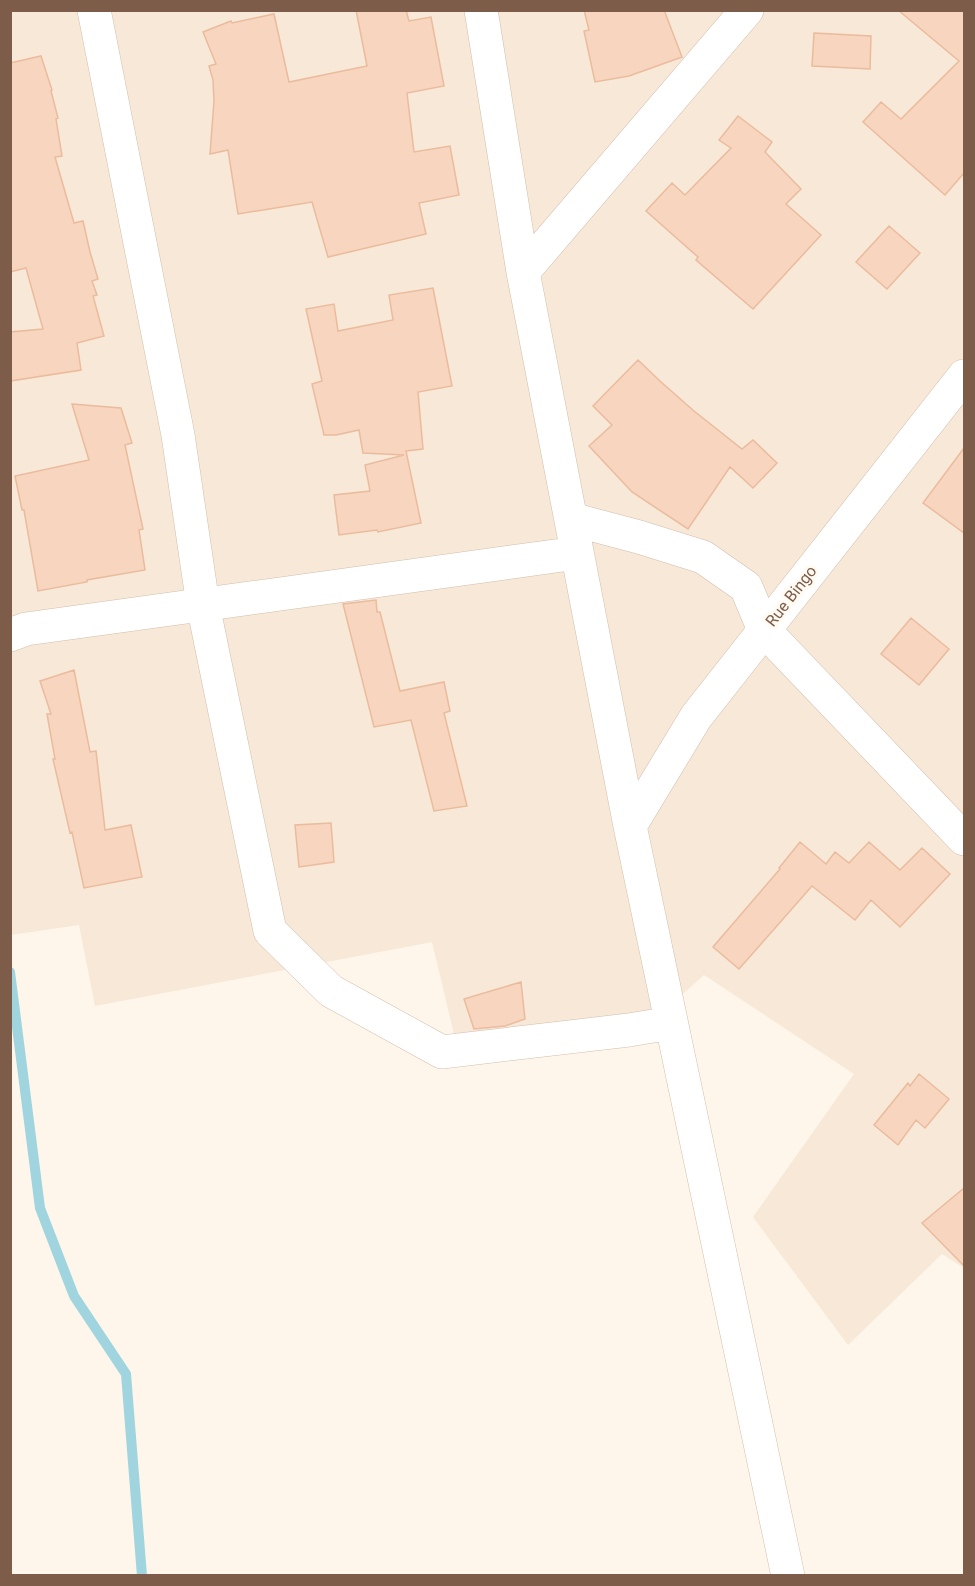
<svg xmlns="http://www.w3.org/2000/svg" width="975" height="1586" font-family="Roboto,sans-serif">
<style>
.residential{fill:#f7e8d7}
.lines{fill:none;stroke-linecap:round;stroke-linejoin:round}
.stream{stroke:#a0d4de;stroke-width:10}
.building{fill:#f7d5bf;stroke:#ebbb9d;stroke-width:1.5}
.street-casing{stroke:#d3bead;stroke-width:34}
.street{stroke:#fff;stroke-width:33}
.labels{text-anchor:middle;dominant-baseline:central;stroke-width:6;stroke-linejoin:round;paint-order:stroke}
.street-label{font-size:16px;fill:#7d5c49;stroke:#fffaf2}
</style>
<rect width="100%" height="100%" fill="#fef6ea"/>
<!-- residential -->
<path class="residential" d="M 11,11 L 964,11 L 964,1268 L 942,1254 L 848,1345 L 753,1217 L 854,1074 L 704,975 L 630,1041 L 459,1055 L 432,942 L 95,1006 L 79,925 L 11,935 Z"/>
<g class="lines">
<!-- stream -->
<path class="stream" d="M 10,972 L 40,1208 L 74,1296 L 126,1374 L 142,1576"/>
</g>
<!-- building -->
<path class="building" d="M 356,10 L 406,10 L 409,21 L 431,17 L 444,86 L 407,93 L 414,152 L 450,146 L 459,195 L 419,203 L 426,234 L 328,257 L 312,202 L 238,214 L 228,150 L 210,154 L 214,101 L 213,80 L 209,66 L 216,64 L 203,32 L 231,21 L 232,23 L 274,14 L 289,82 L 367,66 Z
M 584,10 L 664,10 L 682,57 L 629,76 L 595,82 L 584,31 L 589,30 Z
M 898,10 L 964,10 L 964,173 L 945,195 L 863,122 L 881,102 L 901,119 L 959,61 Z
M 814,33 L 871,36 L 870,69 L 812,66 Z
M 41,56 L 52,90 L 51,91 L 58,118 L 56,119 L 62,156 L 55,157 L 74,223 L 83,221 L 90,252 L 98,279 L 92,281 L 97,295 L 93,296 L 104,336 L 77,343 L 81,370 L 10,381 L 10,332 L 43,329 L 26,268 L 10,272 L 10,63 Z
M 738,116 L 772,142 L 765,152 L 801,189 L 786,204 L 821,235 L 753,309 L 696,260 L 698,257 L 646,211 L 672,183 L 685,195 L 731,148 L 719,140 Z
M 889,226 L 920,253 L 887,289 L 856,262 Z
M 433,288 L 452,386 L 418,392 L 423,449 L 406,451 L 421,523 L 378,532 L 377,530 L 339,535 L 334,495 L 370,491 L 365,465 L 404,455 L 363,453 L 359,430 L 336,435 L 324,435 L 312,384 L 322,381 L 306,309 L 334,304 L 338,331 L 393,320 L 389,295 Z
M 638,360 L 661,382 L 694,411 L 742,449 L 753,440 L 777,463 L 753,488 L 730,467 L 688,529 L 632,492 L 589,446 L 612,425 L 593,406 Z
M 72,404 L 121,408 L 132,443 L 125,445 L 143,529 L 139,530 L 145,570 L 87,580 L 87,582 L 38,591 L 24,510 L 22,510 L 15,476 L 89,460 Z
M 964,448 L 964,533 L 923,503 Z
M 376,600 L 377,612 L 380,612 L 400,691 L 444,682 L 450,711 L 444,713 L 467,806 L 434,811 L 411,720 L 374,727 L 343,604 Z
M 911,618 L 949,649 L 919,685 L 881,654 Z
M 74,670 L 90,752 L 96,751 L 105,830 L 131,825 L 142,877 L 84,888 L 72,832 L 70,833 L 53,759 L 55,759 L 47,714 L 51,714 L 40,681 Z
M 331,823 L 334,862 L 299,867 L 295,825 Z
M 800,842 L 826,864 L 835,852 L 849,863 L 869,842 L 900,870 L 922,848 L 950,874 L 900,927 L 871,900 L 855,920 L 812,886 L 739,969 L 713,947 L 780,869 L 779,868 Z
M 521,982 L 525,1019 L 505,1026 L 474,1029 L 464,999 Z
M 919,1074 L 949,1099 L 925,1128 L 916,1120 L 898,1145 L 874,1125 L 908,1083 L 910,1086 Z
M 964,1188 L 964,1266 L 922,1223 Z"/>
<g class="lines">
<defs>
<path id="street" d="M 94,10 L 178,435 L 203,605 L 270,931 L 331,991 L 442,1052 L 629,1030 L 671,1023
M 481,10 L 523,272 L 630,826 L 788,1576
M 523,272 L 747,10
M 571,519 L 639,537 L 703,557 L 746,587 L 764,630 L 964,839
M 10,635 L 26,629 L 577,553
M 630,826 L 696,717 L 964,376"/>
</defs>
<!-- street casing -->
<use href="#street" class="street-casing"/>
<!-- street -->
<use href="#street" class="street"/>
</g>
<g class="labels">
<!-- street labels -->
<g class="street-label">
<text transform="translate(791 596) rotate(-52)">Rue Bingo</text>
</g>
</g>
<!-- border -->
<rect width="975" height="1586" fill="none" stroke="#7d5c49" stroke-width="24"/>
</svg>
